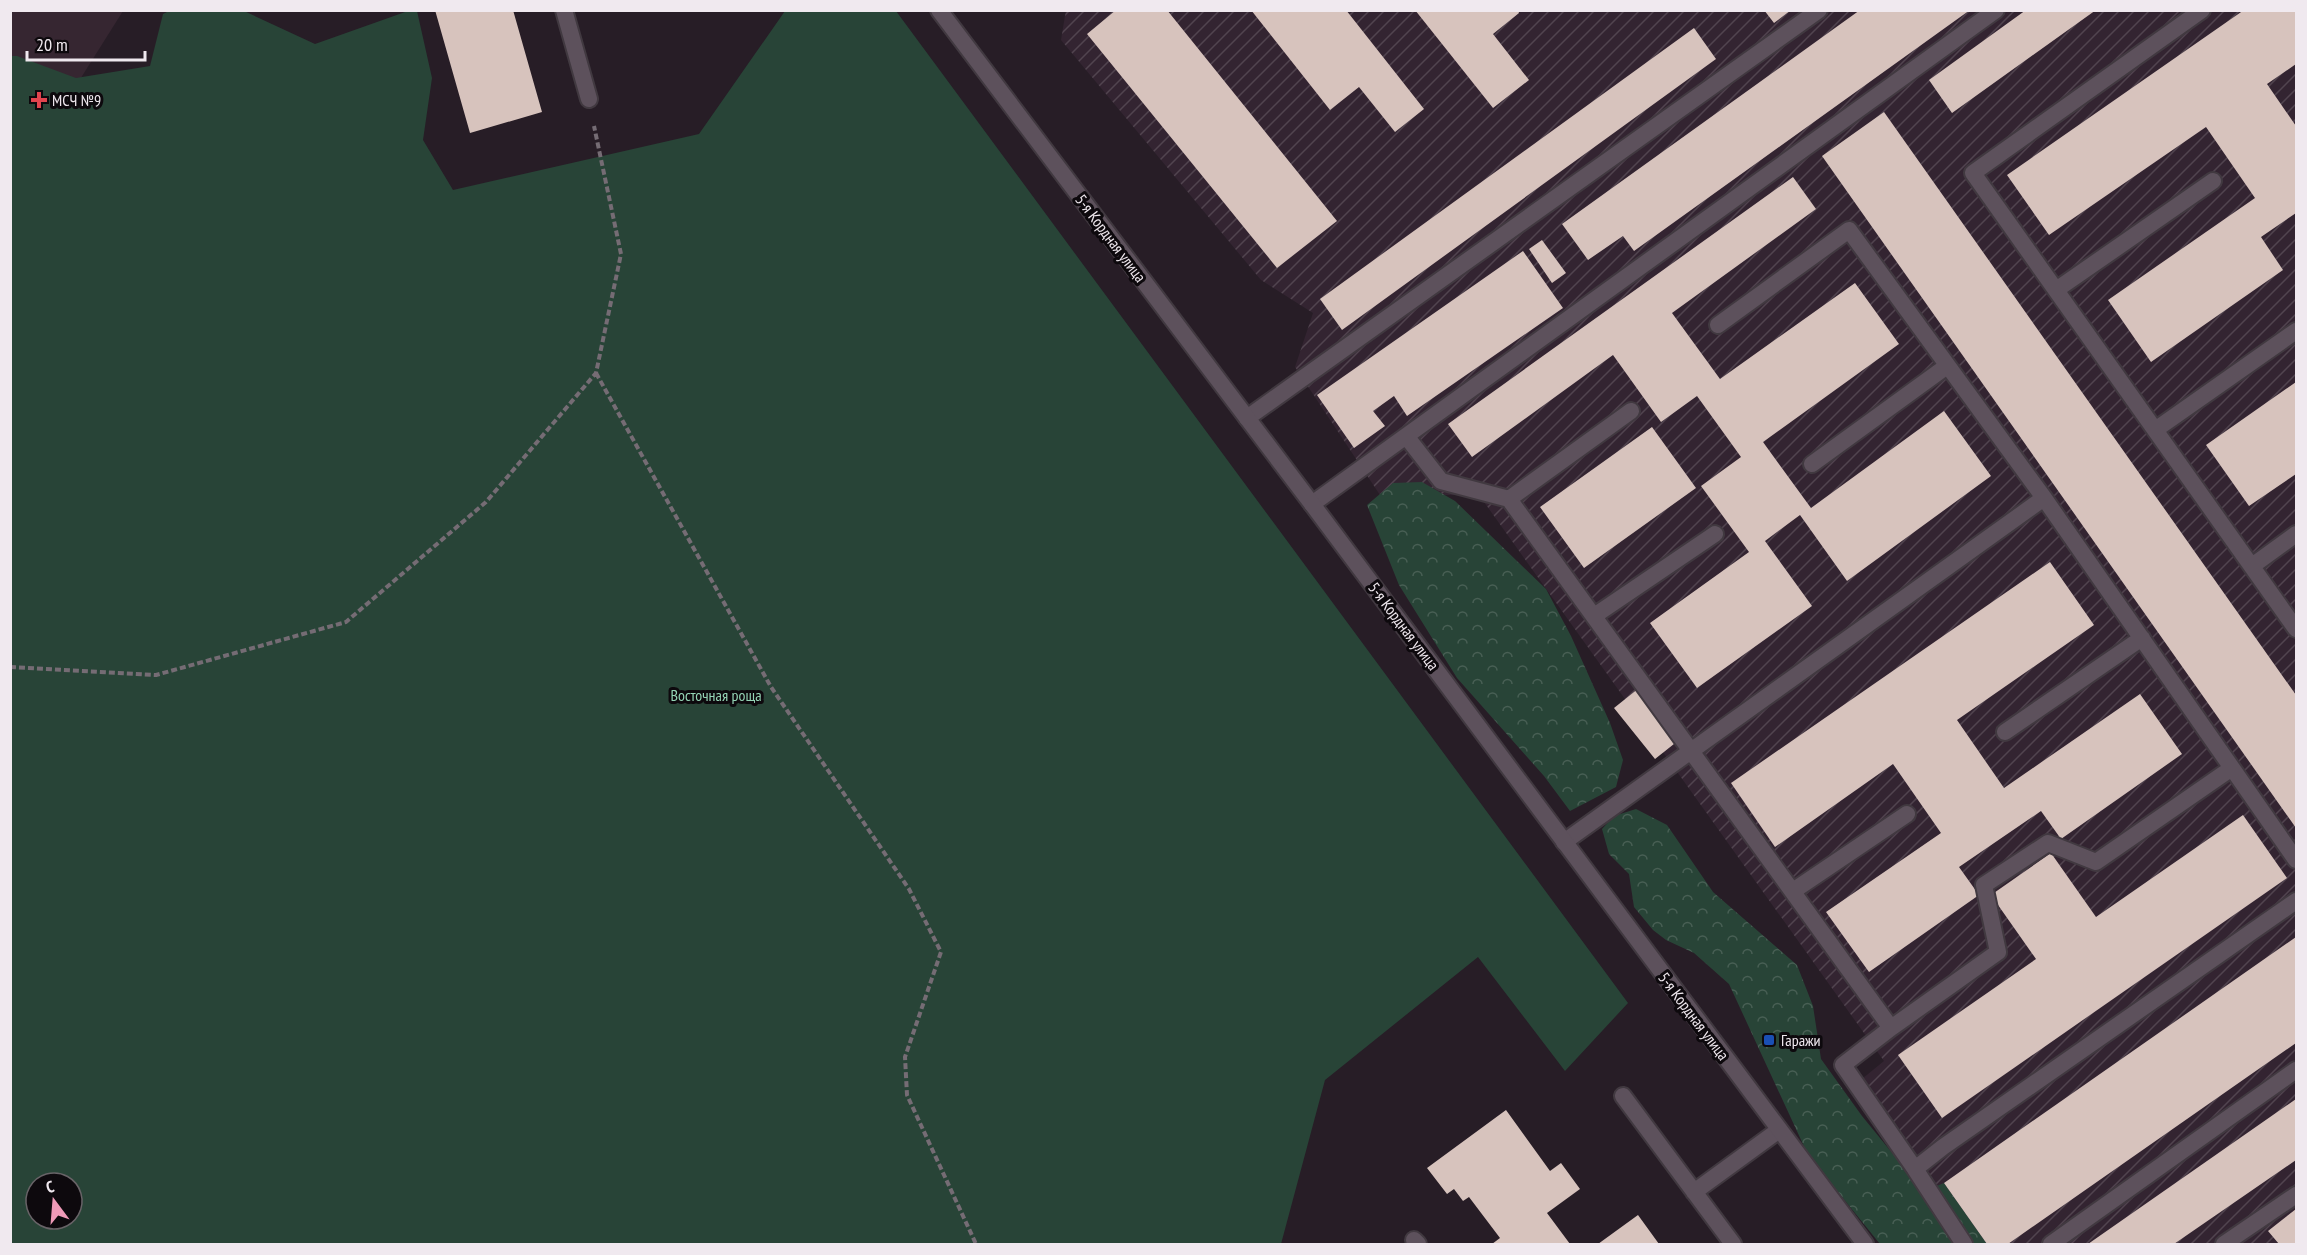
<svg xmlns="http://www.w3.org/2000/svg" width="2307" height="1255" font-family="'PT Sans Narrow',sans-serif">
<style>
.industrial{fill:url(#industrial-furrows)}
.medical{fill:#362631}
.forest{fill:url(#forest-crowns)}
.park{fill:#284437;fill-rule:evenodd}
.building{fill:#d7c3bd}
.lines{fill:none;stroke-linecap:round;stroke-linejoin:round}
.service-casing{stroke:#413940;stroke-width:20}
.secondary-casing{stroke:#413940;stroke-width:20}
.path{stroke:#756c74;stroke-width:4;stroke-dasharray:6 3;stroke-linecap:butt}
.service{stroke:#5d515c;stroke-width:16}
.secondary{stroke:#5d515c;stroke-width:16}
.health-dot{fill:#e0444e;stroke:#0d090d;stroke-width:2}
.transit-dot{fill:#1a4fb4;stroke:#0d090d;stroke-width:2}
.labels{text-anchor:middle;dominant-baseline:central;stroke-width:6;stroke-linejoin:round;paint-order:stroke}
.poi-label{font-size:16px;fill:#f0e9ef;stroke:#0d090d;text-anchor:start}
.street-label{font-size:16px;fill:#f0e9ef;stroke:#0d090d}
.park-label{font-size:16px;fill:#95d5b6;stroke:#0d090d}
</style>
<defs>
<pattern id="industrial-furrows" width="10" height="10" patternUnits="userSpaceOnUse" patternTransform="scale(1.5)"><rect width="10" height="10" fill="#332431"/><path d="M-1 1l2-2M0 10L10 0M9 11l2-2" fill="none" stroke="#51444f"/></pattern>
<pattern id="forest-crowns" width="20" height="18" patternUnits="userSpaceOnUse" patternTransform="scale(1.5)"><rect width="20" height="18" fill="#284437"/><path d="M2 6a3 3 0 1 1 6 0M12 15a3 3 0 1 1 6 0" fill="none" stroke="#485f54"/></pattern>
</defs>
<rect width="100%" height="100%" fill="#271d26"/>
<!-- industrial -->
<path class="industrial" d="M 1066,10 L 2296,11 L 2296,1244 L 1955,1244 L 1851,1088 L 1884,1061 L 1479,495 L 1380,495 L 1295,367 L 1313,313 L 1261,280 L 1061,40 Z"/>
<!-- medical -->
<path class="medical" d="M 11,11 L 123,11 L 11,189 Z"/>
<!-- forest -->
<path class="forest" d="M 1422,482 L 1455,501 L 1546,589 L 1571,636 L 1610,723 L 1623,760 L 1616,787 L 1570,811 L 1544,776 L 1457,678 L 1399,585 L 1367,505 L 1393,483 Z
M 1636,809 L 1667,825 L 1713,892 L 1797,965 L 1813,1006 L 1821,1059 L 1862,1116 L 1902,1165 L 1934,1187 L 1944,1183 L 1987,1244 L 1880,1244 L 1808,1155 L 1729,984 L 1694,953 L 1666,940 L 1653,930 L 1634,907 L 1629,874 L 1609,854 L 1602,829 L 1614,816 Z"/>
<!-- park -->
<path class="park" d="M 169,11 L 244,11 L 315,44 L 408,11 L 417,11 L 432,78 L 423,140 L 453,190 L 699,134 L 785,11 L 896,11 L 1628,1003 L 1565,1071 L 1478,957 L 1325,1080 L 1281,1244 L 11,1244 L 11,56 L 17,56 L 76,78 L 150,66 L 163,14 ZM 36,1183 L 72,1183 L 72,1219 L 36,1219 Z"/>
<!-- building -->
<path class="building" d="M 435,10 L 513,10 L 542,112 L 470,133 Z
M 1116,10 L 1167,10 L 1337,221 L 1277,268 L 1087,34 Z
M 1251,10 L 1346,10 L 1424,109 L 1395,132 L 1359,87 L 1330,110 Z
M 1415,10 L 1518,10 L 1519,13 L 1493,34 L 1529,80 L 1493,108 Z
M 1764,10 L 1791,10 L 1774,23 Z
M 1860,10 L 1970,10 L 1634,251 L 1623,236 L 1588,260 L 1562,224 Z
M 2026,10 L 2096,10 L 1952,113 L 1929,80 Z
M 2244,10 L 2296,10 L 2296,64 L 2267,84 L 2296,126 L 2296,213 L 2261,237 L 2283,270 L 2151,362 L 2108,300 L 2255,198 L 2206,127 L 2049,235 L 2007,175 Z
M 1694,28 L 1716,59 L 1342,330 L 1320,299 Z
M 1884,112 L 2296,695 L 2296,828 L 1822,156 Z
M 1793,177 L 1816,209 L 1672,313 L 1720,379 L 1855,283 L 1899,344 L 1763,442 L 1811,508 L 1944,411 L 1991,476 L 1847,581 L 1800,515 L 1765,541 L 1812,606 L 1697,688 L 1650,623 L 1749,552 L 1701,486 L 1741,457 L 1697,396 L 1661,422 L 1613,355 L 1472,457 L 1448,424 Z
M 1542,240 L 1566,273 L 1552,283 L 1529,249 Z
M 1523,251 L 1563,308 L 1407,416 L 1394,396 L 1373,411 L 1385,426 L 1354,448 L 1317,395 Z
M 2296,382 L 2296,474 L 2249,506 L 2206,445 Z
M 1652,427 L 1696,488 L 1584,568 L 1540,507 Z
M 2050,562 L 2094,625 L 1957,720 L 2004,788 L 2140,694 L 2182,754 L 2061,839 L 2041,811 L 1959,867 L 1979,895 L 1869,972 L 1826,912 L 1941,833 L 1893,764 L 1775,847 L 1731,783 Z
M 1639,688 L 1679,740 L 1655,759 L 1614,708 Z
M 2243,815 L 2287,878 L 1942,1118 L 1898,1055 L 2036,959 L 1991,895 L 2051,853 L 2096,917 Z
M 2296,937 L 2296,1043 L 2008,1244 L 1987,1244 L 1944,1183 Z
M 2296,1099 L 2296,1160 L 2174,1244 L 2088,1244 Z
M 1506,1110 L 1550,1171 L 1561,1163 L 1580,1189 L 1547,1213 L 1570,1244 L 1492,1244 L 1500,1238 L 1469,1197 L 1463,1201 L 1454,1189 L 1447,1194 L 1427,1168 Z
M 2296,1209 L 2296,1244 L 2279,1244 L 2268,1231 Z
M 1638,1215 L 1659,1244 L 1598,1244 Z"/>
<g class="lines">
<defs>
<path id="service" d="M 564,10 L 589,99
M 2202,10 L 1973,173 L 2296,629
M 2056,290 L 2213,181
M 1718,325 L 1849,230 L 2044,498 L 2296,860
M 1247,418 L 1819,10
M 2155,430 L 2296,331
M 1406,436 L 1441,481 L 1509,499 L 1891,1028 L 1843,1065 L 1915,1169 L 1943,1147 L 2296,901
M 1812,464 L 1947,366
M 1509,499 L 1631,411
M 1312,504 L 1996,10
M 2252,566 L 2296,534
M 1594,616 L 1715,534
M 2005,732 L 2142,638
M 1564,842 L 2044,498
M 1793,891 L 1907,814
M 1891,1028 L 1998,952 L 1984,885 L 2048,843 L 2096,862 L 2232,768
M 1623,1096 L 1733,1244
M 1915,1169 L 1964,1244
M 1694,1192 L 1779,1130
M 1414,1240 L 1418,1244
M 2051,1244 L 2296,1070
M 2224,1244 L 2296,1195"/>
<path id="secondary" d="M 939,10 L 1312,504 L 1865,1244"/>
</defs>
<!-- service casing -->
<use href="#service" class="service-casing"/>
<!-- secondary casing -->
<use href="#secondary" class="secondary-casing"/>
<!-- path -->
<path class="path" d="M 596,373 L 771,687 L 909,889 L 941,952 L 905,1057 L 907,1095 L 976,1244
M 10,667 L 156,675 L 346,622 L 486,502 L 596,373 L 621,254 L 594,126"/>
<!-- service -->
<use href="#service" class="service"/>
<!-- secondary -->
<use href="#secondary" class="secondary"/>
</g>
<!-- markers -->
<path class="health-dot" d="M36 91h6v6h6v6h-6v6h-6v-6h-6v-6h6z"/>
<rect class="transit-dot" x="1763" y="1034" width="12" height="12" rx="3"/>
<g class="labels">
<!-- poi labels -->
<g class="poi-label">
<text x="52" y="100">МСЧ №9</text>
<text x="1781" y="1040">Гаражи</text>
</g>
<!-- street labels -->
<g class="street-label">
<text transform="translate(1111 238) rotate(53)">5-я Кордная улица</text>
<text transform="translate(1404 626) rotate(53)">5-я Кордная улица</text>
<text transform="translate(1694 1016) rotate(53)">5-я Кордная улица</text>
</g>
<!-- park labels -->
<g class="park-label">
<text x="716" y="695">Восточная роща</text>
</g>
</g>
<!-- border -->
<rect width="2307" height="1255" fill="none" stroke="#f0e9ef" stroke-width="24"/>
<!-- north arrow -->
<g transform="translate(54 1201) rotate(344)"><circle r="28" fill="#0d090d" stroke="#686367" stroke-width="1.5"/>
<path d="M0-4.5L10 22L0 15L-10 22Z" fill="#ef9ab8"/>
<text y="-9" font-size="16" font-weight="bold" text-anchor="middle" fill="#f0e9ef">С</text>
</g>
<!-- scale -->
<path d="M27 51v9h118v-9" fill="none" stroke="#f0e9ef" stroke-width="3"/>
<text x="36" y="51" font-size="18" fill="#f0e9ef" stroke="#0d090d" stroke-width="4.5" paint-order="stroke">20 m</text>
</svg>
